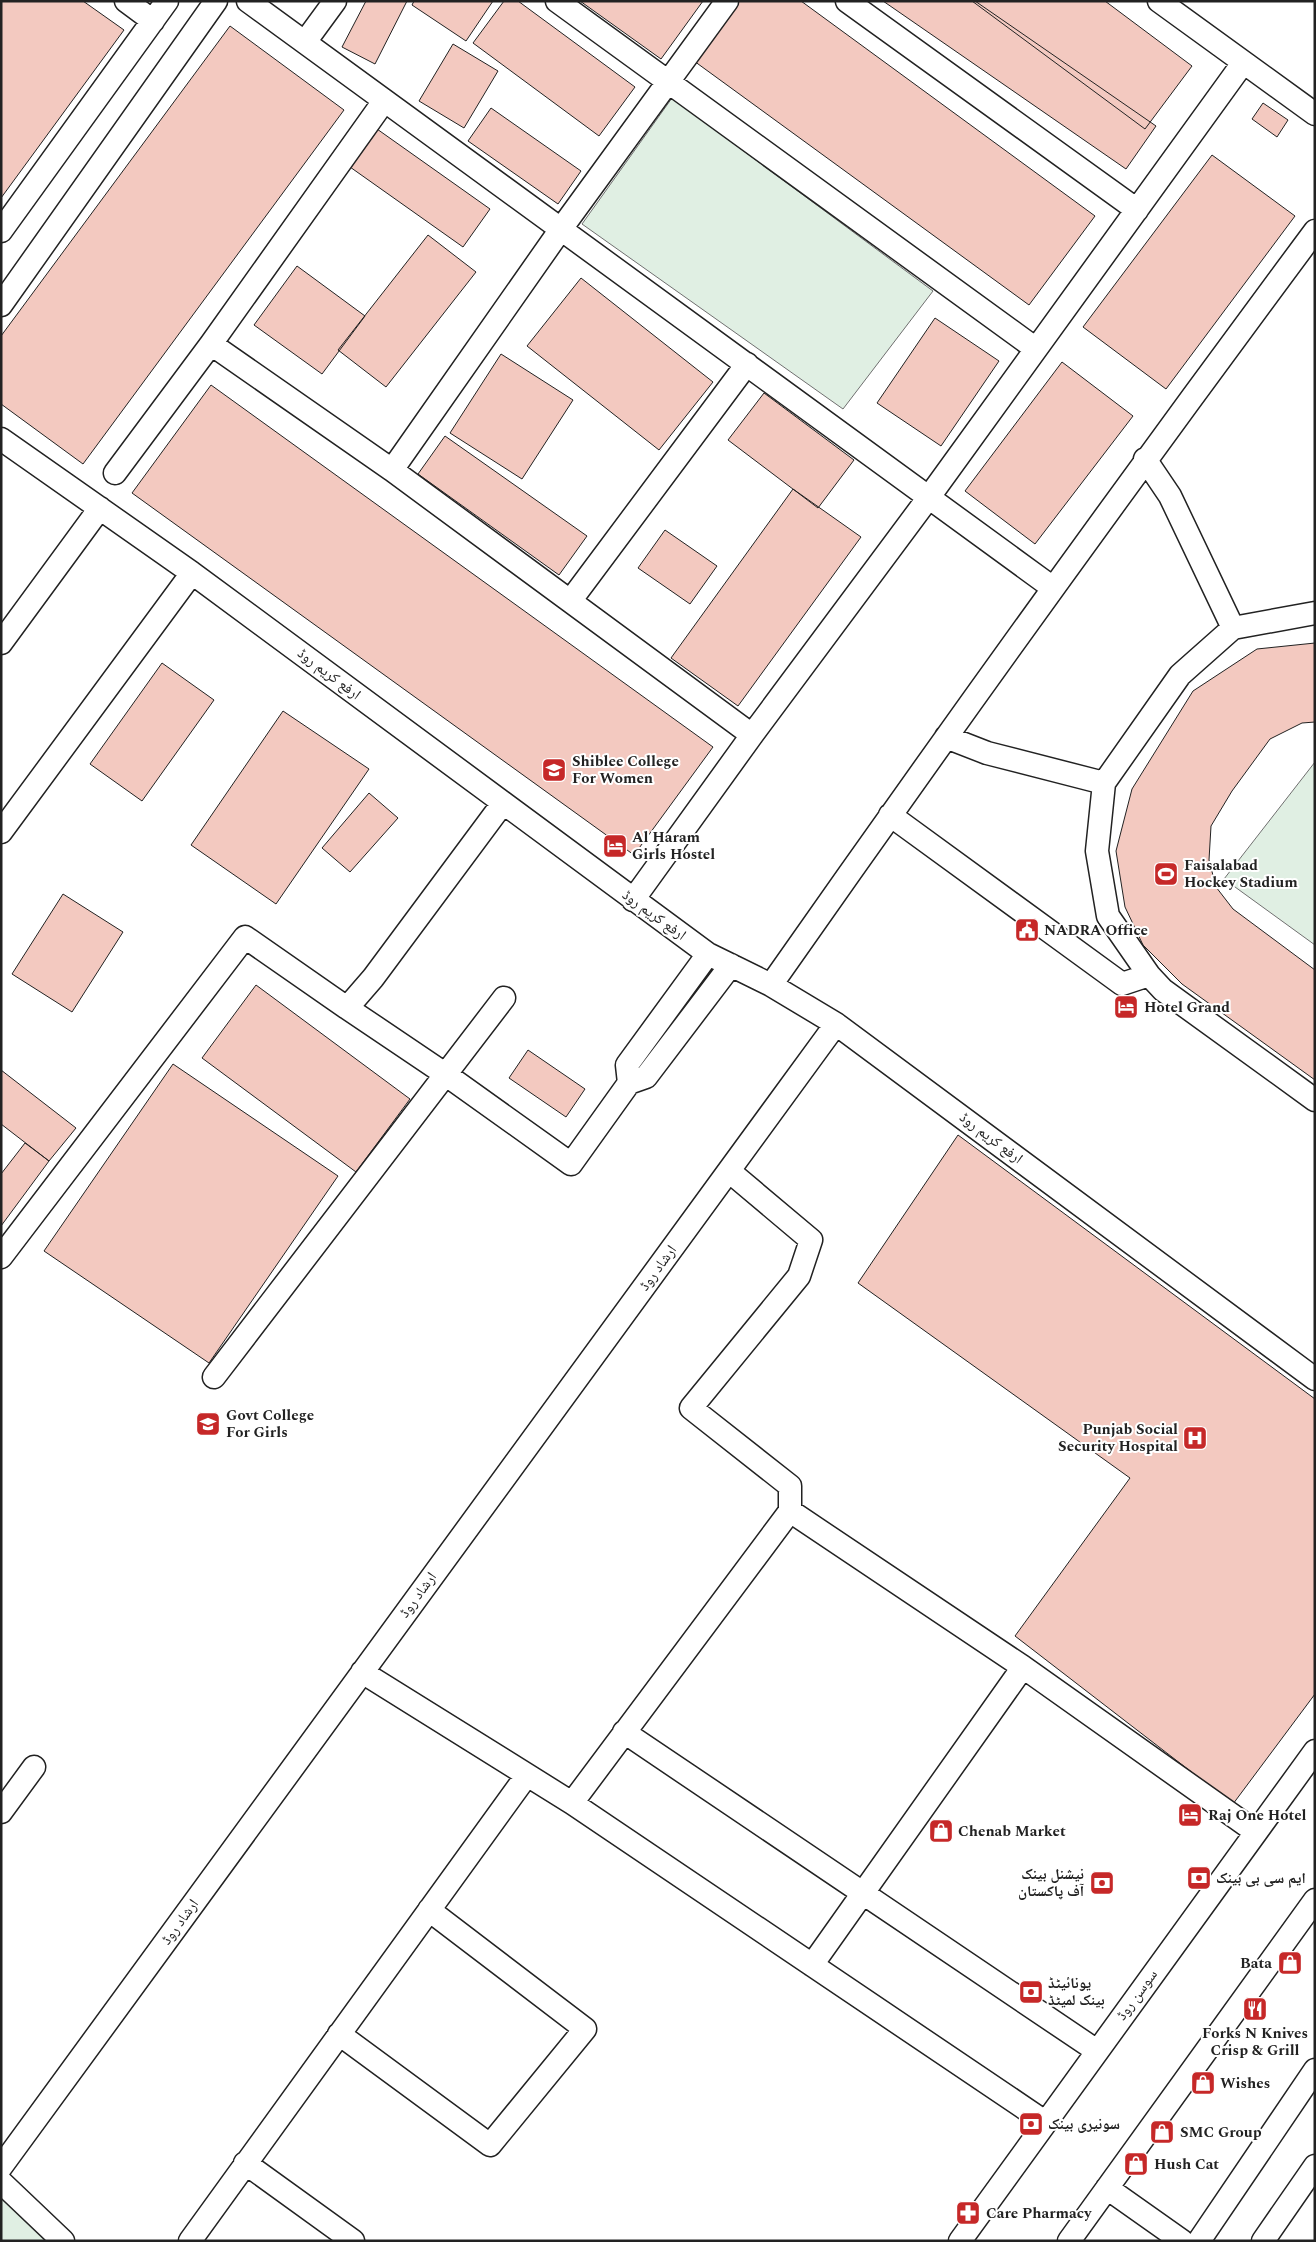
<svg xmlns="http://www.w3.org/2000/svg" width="1316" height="2242" font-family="Spectral,'Noto Naskh Arabic',serif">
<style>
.green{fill:#e0efe3;stroke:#6f6f6f}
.building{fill:#f3c9c0;stroke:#222}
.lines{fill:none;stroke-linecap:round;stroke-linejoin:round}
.minor-casing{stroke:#222;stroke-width:25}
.minor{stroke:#fff;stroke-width:22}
.labels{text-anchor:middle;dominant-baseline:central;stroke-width:4;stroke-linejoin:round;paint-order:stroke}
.street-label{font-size:15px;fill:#222;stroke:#fff}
.poi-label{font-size:15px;font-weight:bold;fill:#222;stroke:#fff;text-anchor:start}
</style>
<rect width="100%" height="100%" fill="#fff"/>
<!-- green -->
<path class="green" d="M 672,98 L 933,291 L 843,409 L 582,224 Z
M 1315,762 L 1315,945 L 1224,879 Z
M 1,2195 L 49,2241 L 1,2241 Z"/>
<!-- building -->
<path class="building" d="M 1,1 L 83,1 L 124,30 L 1,198 Z
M 366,1 L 407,1 L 375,64 L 342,47 Z
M 414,1 L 493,1 L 466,41 L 412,5 Z
M 504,1 L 518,1 L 635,87 L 599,136 L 473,43 Z
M 580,1 L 703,1 L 661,59 Z
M 737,1 L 801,1 L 1095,216 L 1029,305 L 694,61 Z
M 883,1 L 975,1 L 1156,126 L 1126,169 Z
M 972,1 L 1105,1 L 1192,66 L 1145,129 Z
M 230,26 L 344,110 L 83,464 L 1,404 L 1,336 Z
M 453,44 L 498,71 L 464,128 L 419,101 Z
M 1263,103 L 1288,120 L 1277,137 L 1252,119 Z
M 491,108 L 581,171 L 558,204 L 468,141 Z
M 377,129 L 490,209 L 463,247 L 350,167 Z
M 1212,155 L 1295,216 L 1166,389 L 1083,327 Z
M 428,235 L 476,272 L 386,387 L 338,350 Z
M 297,266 L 365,316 L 322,374 L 254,325 Z
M 581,278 L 713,382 L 659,450 L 527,346 Z
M 935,318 L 999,361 L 941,446 L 877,403 Z
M 501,354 L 573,400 L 522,479 L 450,433 Z
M 1062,362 L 1133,416 L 1035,544 L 965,491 Z
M 211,385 L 713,747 L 634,855 L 132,493 Z
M 764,393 L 854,460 L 818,508 L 728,440 Z
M 445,436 L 587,536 L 559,575 L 418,474 Z
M 793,489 L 861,537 L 738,706 L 671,658 Z
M 665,530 L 717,566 L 690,604 L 638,568 Z
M 1315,643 L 1315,722 L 1302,723 L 1270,739 L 1232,791 L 1211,826 L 1209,860 L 1216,887 L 1233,909 L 1315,970 L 1315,1080 L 1182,984 L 1143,945 L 1125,907 L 1116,851 L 1132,789 L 1193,691 L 1257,649 Z
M 162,663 L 214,700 L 142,801 L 90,764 Z
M 283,711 L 369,769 L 276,904 L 191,845 Z
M 369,793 L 398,818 L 350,872 L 322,848 Z
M 63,894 L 123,932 L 72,1012 L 12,974 Z
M 256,985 L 410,1099 L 356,1172 L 202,1058 Z
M 528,1050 L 585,1089 L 566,1117 L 509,1078 Z
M 173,1064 L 338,1176 L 209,1363 L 44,1251 Z
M 1,1070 L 76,1128 L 49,1161 L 1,1124 Z
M 958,1135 L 1315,1399 L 1315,1694 L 1233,1804 L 1015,1636 L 1130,1478 L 858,1283 Z
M 25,1143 L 49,1161 L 1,1226 L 1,1174 Z"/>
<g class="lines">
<defs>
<path id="minor" d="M 126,1 L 153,21
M 248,1 L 1053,588
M 557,1 L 1036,349
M 847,1 L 1137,210
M 1159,1 L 1315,114
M 305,42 L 335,1
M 1,231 L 167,1
M 1,305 L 216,1
M 211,344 L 392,470 L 752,735
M 1,439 L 192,573 L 708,954 L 771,985 L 836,1024 L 1315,1379
M 1145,459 L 1170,496 L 1233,628
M 392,470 L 561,229 L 727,1
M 115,473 L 211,344 L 384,101
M 571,600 L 747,364
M 1315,613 L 1233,628 L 1180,675 L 1104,783 L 1097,851 L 1108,916 L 1149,975 L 1163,990 L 1315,1100
M 1,643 L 100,508
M 946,737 L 987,753 L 1104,783
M 503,803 L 373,978 L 347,1008 L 445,1074 L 571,1164 L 629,1083 L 646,1077 L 731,965
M 890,815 L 1122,984 L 1149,975
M 1,832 L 192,573
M 633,900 L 752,735 L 929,497 L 1243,63
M 771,985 C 949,731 1130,480 1315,231
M 629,1083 L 627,1065 L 708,954
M 1,1257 L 245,937 L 347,1008
M 214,1377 L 504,998
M 790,1511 L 1023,1667 L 1256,1832
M 362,1672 L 572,1803 L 1045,2122
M 624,1732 L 1097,2051
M 572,1803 L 790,1511 L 790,1486 L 691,1408 L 799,1276 L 811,1240 L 729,1171
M 1,1812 L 34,1767
M 812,1965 L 1023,1667
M 339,2034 L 490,2145 L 585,2029 L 429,1910
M 245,2163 L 353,2241
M 1,2167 L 836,1024
M 1,2182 L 63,2241
M 1107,2188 L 1182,2241
M 190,2241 L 527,1775
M 960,2241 L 1315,1751
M 1069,2241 L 1315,1900
M 1199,2241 L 1315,2070
M 1263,2241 L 1315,2166"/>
</defs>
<!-- minor casing -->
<use href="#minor" class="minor-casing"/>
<!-- minor -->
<use href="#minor" class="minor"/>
</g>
<!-- icons -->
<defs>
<symbol id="university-square" viewBox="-11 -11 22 22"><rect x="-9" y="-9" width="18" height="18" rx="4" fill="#c62828" stroke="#fff"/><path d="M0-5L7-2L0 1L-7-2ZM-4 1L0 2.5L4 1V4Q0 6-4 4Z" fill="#fff"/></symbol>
<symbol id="hotel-square" viewBox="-11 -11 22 22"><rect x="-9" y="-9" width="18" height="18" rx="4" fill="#c62828" stroke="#fff"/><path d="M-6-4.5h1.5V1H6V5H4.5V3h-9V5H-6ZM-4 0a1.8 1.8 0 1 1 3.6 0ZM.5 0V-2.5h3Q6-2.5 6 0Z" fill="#fff"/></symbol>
<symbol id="stadium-square" viewBox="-11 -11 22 22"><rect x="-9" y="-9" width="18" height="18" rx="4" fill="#c62828" stroke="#fff"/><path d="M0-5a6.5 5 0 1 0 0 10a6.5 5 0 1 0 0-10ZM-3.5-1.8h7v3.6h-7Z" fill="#fff"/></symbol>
<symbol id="civic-square" viewBox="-11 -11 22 22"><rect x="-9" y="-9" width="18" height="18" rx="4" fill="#c62828" stroke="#fff"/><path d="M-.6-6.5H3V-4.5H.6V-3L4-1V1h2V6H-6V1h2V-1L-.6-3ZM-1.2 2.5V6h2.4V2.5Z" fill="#fff"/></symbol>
<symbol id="hospital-square" viewBox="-11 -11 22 22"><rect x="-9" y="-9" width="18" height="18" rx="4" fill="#c62828" stroke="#fff"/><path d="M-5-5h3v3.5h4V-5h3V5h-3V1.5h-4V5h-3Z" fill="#fff"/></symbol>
<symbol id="shop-square" viewBox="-11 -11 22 22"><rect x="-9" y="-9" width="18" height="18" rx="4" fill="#c62828" stroke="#fff"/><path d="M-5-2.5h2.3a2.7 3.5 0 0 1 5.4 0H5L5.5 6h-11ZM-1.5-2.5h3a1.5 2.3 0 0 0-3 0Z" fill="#fff"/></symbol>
<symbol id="bank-square" viewBox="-11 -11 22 22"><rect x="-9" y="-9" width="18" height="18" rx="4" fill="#c62828" stroke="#fff"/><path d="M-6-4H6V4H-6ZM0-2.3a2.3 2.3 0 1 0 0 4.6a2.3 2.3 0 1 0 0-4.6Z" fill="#fff"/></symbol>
<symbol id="restaurant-square" viewBox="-11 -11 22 22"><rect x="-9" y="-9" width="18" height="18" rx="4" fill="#c62828" stroke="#fff"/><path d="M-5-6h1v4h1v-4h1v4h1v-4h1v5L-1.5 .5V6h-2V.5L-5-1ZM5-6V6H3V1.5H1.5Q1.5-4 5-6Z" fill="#fff"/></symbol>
<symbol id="pharmacy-square" viewBox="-11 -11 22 22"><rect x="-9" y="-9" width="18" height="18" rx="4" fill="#c62828" stroke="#fff"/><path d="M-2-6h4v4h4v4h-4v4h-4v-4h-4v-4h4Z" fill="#fff"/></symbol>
</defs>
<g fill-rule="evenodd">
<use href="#university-square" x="540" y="756" width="28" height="28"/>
<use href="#hotel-square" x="601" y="832" width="28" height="28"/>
<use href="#stadium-square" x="1152" y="860" width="28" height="28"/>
<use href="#civic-square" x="1013" y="916" width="28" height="28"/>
<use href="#hotel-square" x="1112" y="993" width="28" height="28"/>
<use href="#university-square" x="194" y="1410" width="28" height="28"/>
<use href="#hospital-square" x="1181" y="1424" width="28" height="28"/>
<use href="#hotel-square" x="1176" y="1801" width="28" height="28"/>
<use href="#shop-square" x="927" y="1817" width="28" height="28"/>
<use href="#bank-square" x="1185" y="1864" width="28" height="28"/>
<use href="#bank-square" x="1088" y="1869" width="28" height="28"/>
<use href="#shop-square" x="1276" y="1949" width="28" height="28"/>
<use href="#bank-square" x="1017" y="1978" width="28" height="28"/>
<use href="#restaurant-square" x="1241" y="1995" width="28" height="28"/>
<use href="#shop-square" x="1189" y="2069" width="28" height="28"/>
<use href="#bank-square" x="1017" y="2110" width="28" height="28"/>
<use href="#shop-square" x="1148" y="2118" width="28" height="28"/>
<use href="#shop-square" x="1122" y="2150" width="28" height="28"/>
<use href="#pharmacy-square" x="954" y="2199" width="28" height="28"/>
</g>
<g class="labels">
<!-- street labels -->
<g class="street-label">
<text transform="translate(329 674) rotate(37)">ارفع کریم روڈ</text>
<text transform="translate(654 915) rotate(36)">ارفع کریم روڈ</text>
<text transform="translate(991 1138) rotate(37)">ارفع کریم روڈ</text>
<text transform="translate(658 1268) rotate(-54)">ارشاد روڈ</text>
<text transform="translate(418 1595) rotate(-54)">ارشاد روڈ</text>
<text transform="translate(180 1922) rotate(-54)">ارشاد روڈ</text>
<text transform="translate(1137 1995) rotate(-54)">سوسن روڈ</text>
</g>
<!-- poi labels -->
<g class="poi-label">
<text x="572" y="761">Shiblee College<tspan x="572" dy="17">For Women</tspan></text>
<text x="632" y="837">Al Haram<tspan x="632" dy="17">Girls Hostel</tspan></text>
<text x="1184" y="865">Faisalabad<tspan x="1184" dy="17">Hockey Stadium</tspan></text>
<text x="1044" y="930">NADRA Office</text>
<text x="1144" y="1007">Hotel Grand</text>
<text x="226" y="1415">Govt College<tspan x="226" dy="17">For Girls</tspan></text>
<text x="1178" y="1429" text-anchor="end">Punjab Social<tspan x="1178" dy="17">Security Hospital</tspan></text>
<text x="1208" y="1815">Raj One Hotel</text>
<text x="958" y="1831">Chenab Market</text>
<text x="1084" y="1874" text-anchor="end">نیشنل بینک<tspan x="1084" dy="17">آف پاکستان</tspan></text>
<text x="1216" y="1878">ایم سی بی بینک</text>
<text x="1272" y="1963" text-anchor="end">Bata</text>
<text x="1048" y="1983">یونائیٹڈ<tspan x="1048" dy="17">بینک لمیٹڈ</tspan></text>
<text x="1255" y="2033" text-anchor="middle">Forks N Knives<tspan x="1255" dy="17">Crisp &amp; Grill</tspan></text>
<text x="1220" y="2083">Wishes</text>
<text x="1048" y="2124">سونیری بینک</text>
<text x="1180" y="2132">SMC Group</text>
<text x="1154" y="2164">Hush Cat</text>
<text x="986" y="2213">Care Pharmacy</text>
</g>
</g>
<!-- border -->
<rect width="1316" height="2242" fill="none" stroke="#222222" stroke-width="5"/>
</svg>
